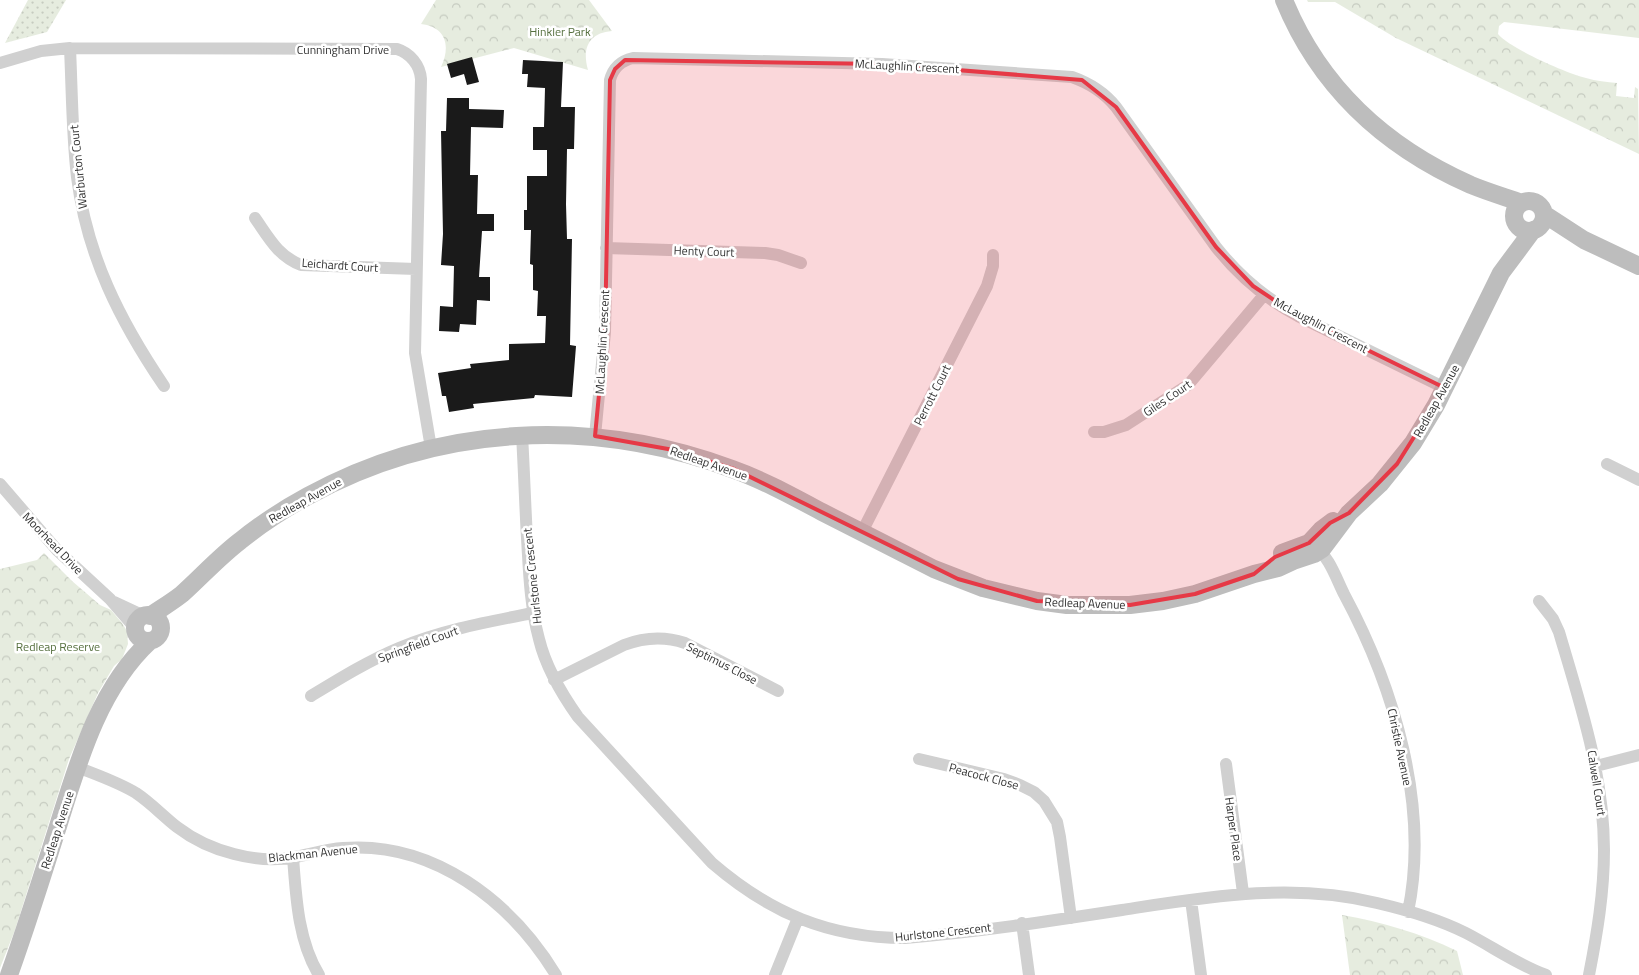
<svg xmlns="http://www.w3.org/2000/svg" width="1639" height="975" font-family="'Titillium Web',sans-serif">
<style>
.grass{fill:url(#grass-dots)}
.forest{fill:url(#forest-crowns)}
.building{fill:#1a1a1a}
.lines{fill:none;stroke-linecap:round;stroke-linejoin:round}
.street{stroke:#d0d0d0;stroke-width:12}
.secondary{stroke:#bdbdbd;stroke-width:18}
.marked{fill:#e63946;fill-opacity:0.2;stroke:#e63946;stroke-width:4;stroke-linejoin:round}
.labels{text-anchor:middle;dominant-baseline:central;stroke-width:5;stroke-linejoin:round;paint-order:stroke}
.park-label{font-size:12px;fill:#56703f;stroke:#fff}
.street-label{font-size:12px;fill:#333;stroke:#fff}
</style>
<defs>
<pattern id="grass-dots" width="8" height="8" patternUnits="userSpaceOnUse" patternTransform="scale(1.25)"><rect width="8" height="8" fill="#e6ecdf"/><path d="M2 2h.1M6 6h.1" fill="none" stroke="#c6cbc0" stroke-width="1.8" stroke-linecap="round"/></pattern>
<pattern id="forest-crowns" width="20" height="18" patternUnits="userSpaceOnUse" patternTransform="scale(1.25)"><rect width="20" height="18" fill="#e6ecdf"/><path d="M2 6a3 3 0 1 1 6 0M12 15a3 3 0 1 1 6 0" fill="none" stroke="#c6cbc0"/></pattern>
</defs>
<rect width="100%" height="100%" fill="#fff"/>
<!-- grass -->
<path class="grass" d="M 28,0 L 66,0 L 47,32 L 5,43 Z"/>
<!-- forest -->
<path class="forest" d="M 436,0 L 589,0 L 612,31 C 588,33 582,49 588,70 L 514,48 L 441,67 C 451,46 446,27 421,24 Z
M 1307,0 L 1639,0 L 1639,38 L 1504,22 L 1499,26 L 1498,34 C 1511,49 1566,73 1586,78 C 1596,81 1607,82 1617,83 L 1616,96 L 1634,98 L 1635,87 L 1638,89 L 1639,154 L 1396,38 L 1335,2 L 1308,2 Z
M 44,553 L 72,581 L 100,605 L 111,610 L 122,623 L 127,631 L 128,644 L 122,659 L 114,666 L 98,693 L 69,759 L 15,930 L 0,968 L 0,569 L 37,560 Z
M 1342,915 C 1382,922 1420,933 1457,951 L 1463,975 L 1350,975 Z"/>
<!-- building -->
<path class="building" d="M 472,57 L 479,82 L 467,85 L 464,74 L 451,78 L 447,64 Z
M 523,60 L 563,62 L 561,107 L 575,107 L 574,149 L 567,149 L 566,204 L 567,239 L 572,239 L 570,345 L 576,346 L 572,397 L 535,395 L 534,398 L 473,404 L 474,408 L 449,412 L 446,396 L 442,396 L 438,373 L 471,368 L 470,364 L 509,360 L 509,344 L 545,343 L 546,316 L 537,316 L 538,291 L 533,290 L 533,265 L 530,264 L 531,230 L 524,230 L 524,210 L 527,210 L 527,176 L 547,176 L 547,150 L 533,150 L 533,127 L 544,127 L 545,88 L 527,87 L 528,74 L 522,74 Z
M 447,98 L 469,98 L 469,109 L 504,110 L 503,128 L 471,127 L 470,175 L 478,175 L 477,214 L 494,214 L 494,231 L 482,231 L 479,277 L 490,277 L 490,301 L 477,300 L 476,325 L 460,324 L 459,332 L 439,331 L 440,306 L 453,307 L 454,266 L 441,265 L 443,234 L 441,131 L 446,131 Z"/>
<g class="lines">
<!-- street -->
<path class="street" d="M 70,48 C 72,91 72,135 77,177 C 87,256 120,321 164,386
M 0,63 L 41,51 L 70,48 L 397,49 C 410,53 420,65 421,79 L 415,353 L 431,448
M 255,218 C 269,238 278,256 301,265 L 416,269
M 606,248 L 765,253 L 778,255 L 801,263
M 1094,432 L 1104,432 L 1126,425 L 1188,385 L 1264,295
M 522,435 C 524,469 525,503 527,538 C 529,572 530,606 539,639 C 546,668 561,693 578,717 L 712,863 C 770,913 829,938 905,938 C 978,932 1050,921 1122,910 C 1207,897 1292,882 1377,903 C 1407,910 1438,919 1466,933 C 1493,947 1518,965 1546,975
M 595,436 L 605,332 L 610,80 C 613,68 620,61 633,58 L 882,64 L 1072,77 C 1089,83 1104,92 1116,107 L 1216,247 C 1239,276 1266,299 1298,316 L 1445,388
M 1607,464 L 1639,480
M 0,484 L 57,550 L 110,599 L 136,629
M 862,532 L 987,286 L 993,266 L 993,255
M 1314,546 C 1329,556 1336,578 1344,594 C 1394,687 1430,806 1408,912
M 1539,601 L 1553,619 L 1559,632 C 1580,703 1604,775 1604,850 C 1604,893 1597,934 1589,975
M 114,602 L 144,616
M 554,680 L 624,645 C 645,637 664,636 685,643 L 778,691
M 311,696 C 339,679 368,661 399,648 C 442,630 487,622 533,613
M 919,759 L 1004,779 L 1020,785 L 1034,792 L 1044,801 L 1057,822 L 1060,837 L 1071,918
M 1226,764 L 1243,893
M 1596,766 L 1639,755
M 77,767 C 97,775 118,782 136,793 C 151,803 163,816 177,827 C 194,840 214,849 234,854 C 253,859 275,861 295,857 C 311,854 327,849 343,848 C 433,841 511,901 556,975
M 293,857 C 296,897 298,941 319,975
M 1191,900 L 1201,975
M 1022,923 L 1029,975
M 775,975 L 798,918"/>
<!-- secondary -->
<path class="secondary" d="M 1284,0 C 1320,88 1385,147 1471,185 C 1488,192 1505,197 1522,203
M1514 216a15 15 0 1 1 30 0a15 15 0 1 1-30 0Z
M 1544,214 L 1584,240 L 1639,266
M 1282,553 L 1309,543 L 1321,530 L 1333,521
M135 628a13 13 0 1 1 26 0a13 13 0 1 1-26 0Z
M 150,616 C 160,609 172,602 182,594 C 201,577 219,557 240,541 C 261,524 284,509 308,496 C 439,424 592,417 732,469 C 763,480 792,496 822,512 C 859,531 896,550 934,569 L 983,588 L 1037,601 L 1067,605 L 1130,605 L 1163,601 L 1195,594 L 1254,574 L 1278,568 L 1293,561 L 1314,554 L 1322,549 L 1349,513 L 1380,484 L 1413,443 L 1436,405 L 1501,273 L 1533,230
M 9,975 C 27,925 43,874 59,823 C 79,759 100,687 150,641"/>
</g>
<!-- marked area -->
<path class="marked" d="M 625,60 L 882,64 L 1082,80 L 1116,107 L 1216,247 L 1253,286 L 1298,316 L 1445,388 L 1397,464 L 1349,513 L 1330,523 L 1309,543 L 1275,557 L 1254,574 L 1195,594 L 1130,605 L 1037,601 L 958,579 L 734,469 L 668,449 L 595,436 L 605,332 L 610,80 L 615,69 Z"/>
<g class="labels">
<!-- park labels -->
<g class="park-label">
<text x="560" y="31">Hinkler Park</text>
<text x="58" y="646">Redleap Reserve</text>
</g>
<!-- street labels -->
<g class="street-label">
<text x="343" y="49">Cunningham Drive</text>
<text transform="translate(907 66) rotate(3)">McLaughlin Crescent</text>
<text transform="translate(78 167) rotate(-96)">Warburton Court</text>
<text transform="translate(704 251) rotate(2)">Henty Court</text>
<text transform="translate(340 265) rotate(4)">Leichardt Court</text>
<text transform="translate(1321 325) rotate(28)">McLaughlin Crescent</text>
<text transform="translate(602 342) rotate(-87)">McLaughlin Crescent</text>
<text transform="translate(932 395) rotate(-63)">Perrott Court</text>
<text transform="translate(1167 398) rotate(-34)">Giles Court</text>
<text transform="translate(1436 401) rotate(-61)">Redleap Avenue</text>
<text transform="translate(709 463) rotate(19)">Redleap Avenue</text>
<text transform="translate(305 500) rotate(-29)">Redleap Avenue</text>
<text transform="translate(53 543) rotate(46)">Moorhead Drive</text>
<text transform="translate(532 576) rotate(-96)">Hurlstone Crescent</text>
<text transform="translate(1085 603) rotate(2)">Redleap Avenue</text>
<text transform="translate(418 644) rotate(-20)">Springfield Court</text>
<text transform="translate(722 663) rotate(27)">Septimus Close</text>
<text transform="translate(1400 747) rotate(78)">Christie Avenue</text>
<text transform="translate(984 776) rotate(15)">Peacock Close</text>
<text transform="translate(1597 783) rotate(81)">Calwell Court</text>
<text transform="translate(1234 829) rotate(82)">Harper Place</text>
<text transform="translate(57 830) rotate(-72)">Redleap Avenue</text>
<text transform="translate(313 853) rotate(-6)">Blackman Avenue</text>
<text transform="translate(943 932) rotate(-6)">Hurlstone Crescent</text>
</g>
</g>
</svg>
